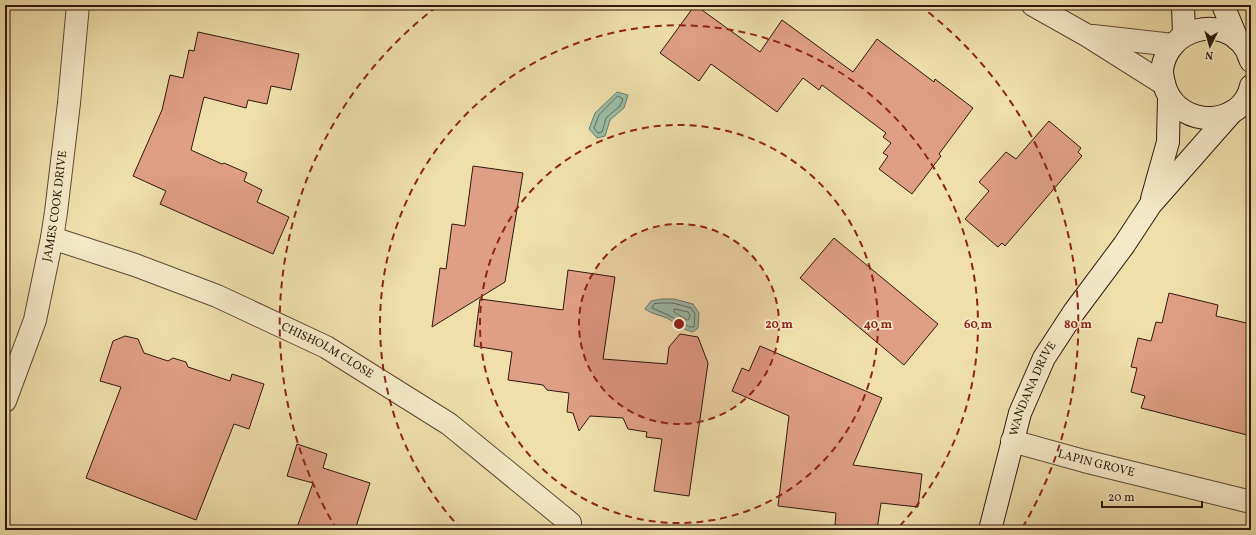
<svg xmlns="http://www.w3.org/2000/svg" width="1256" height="535" font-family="Vollkorn,serif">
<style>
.water{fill:#99bda7;stroke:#6f7b69}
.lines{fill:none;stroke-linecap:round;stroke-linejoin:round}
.shore{stroke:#646a5a;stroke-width:1}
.building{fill:#df9f84;stroke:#30180c}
.street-casing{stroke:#604a34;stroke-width:24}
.secondary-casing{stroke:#30180c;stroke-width:24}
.street{stroke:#f4eac8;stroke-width:22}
.secondary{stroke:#f4eac8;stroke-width:22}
.ring{fill:none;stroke:#8f2418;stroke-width:2;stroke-dasharray:7 5}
.labels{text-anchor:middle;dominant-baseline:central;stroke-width:3.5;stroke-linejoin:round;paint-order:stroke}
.street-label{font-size:12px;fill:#30180c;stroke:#f4eac8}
.centre{fill:#8f2418;stroke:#f4eac8;stroke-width:2}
.ring-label{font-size:12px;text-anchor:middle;font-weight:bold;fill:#8f2418;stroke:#f4eac8;stroke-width:3.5;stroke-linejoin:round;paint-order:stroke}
</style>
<rect width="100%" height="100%" fill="#eedfab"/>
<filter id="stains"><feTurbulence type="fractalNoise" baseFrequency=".005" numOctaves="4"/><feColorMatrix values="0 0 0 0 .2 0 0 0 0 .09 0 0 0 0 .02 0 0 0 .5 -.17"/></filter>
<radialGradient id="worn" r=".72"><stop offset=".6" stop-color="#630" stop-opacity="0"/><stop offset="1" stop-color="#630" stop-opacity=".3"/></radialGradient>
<!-- water -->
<path class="water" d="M 617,92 L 628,95 L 624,108 L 610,120 L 605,136 L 597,138 L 589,129 L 595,113 Z
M 662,299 L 674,299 L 693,304 L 699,313 L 698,328 L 693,332 C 683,330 676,323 667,318 C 659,315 652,314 645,309 L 651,301 Z"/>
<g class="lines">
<!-- shore -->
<path class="shore" d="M 618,96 L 623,99 L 620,106 L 606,118 L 602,132 L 598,133 L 594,128 L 599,115 Z
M 662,303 L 673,303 L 691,308 L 695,314 L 694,327 L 690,327 L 668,315 L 652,308 L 654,304 Z
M 675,309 L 688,312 L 690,315 L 689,319 L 687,320 L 674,312 L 674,311 Z"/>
</g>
<!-- building -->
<path class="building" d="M 695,5 L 760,52 L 782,20 L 853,72 L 877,39 L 934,82 L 935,79 L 973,108 L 939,154 L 941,156 L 912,194 L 879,169 L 888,156 L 883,153 L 891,143 L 883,137 L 886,133 L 822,85 L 819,90 L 803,78 L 777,112 L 711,64 L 699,81 L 660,53 Z
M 198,32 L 299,54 L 291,90 L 271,86 L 267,104 L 248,100 L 246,108 L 204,97 L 191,150 L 222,164 L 224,163 L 247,173 L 244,181 L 262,190 L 257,202 L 289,217 L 273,254 L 160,204 L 166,191 L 133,176 L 162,110 L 170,75 L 183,78 L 189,50 L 194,51 Z
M 1049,121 L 1081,148 L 1078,152 L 1082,156 L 1005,246 L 1002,243 L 998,247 L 965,219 L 989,191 L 979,182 L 1006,152 L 1016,159 Z
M 473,166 L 523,173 L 505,282 L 432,327 L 440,268 L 446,269 L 452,224 L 465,226 Z
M 834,238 L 938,324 L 904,365 L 800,278 Z
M 568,270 L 615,277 L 603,359 L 667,364 L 669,347 L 680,334 L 698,337 L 708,363 L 689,496 L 654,491 L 662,439 L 646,437 L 647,432 L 628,429 L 623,418 L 590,416 L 579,431 L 573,413 L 567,412 L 569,393 L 547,390 L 543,385 L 508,380 L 512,352 L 474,346 L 480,299 L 563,310 Z
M 1169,293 L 1218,305 L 1216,316 L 1251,324 L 1251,436 L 1141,408 L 1145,396 L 1131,392 L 1137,368 L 1131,367 L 1138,338 L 1151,341 L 1156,322 L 1162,323 Z
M 125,336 L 138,339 L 144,353 L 168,361 L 173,358 L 186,362 L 188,367 L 230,381 L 232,374 L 264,384 L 249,429 L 234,424 L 196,520 L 86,478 L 121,387 L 100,381 L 113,341 Z
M 760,346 L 882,398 L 853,465 L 922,474 L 918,507 L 881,503 L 877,530 L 835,525 L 836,513 L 778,506 L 789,416 L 732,391 L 742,368 L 749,371 Z
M 297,444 L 327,454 L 323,468 L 370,483 L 355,530 L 296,530 L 313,483 L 287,476 Z"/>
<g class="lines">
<defs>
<g id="street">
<path d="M 1033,5 L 1088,36 L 1164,84"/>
<path d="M 1093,36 L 1173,45"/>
<path id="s1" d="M 52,238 L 135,265 L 217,296 L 326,347 L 449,424 L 570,523"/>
<path id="s2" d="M 5,401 L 35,320 L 52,238 L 56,212 L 69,103 L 78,5"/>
<path id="s3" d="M 1012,441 L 1084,461 L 1251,502"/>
</g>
<g id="secondary">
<path d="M 1183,5 L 1184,35"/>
<path d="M 1223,5 L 1237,39"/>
<path d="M 1251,61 C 1249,57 1248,53 1246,49 C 1223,13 1167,28 1162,70 C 1162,77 1164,84 1166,90 C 1182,129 1242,127 1251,86"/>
<path d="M 1152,199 L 1168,142 L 1169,98"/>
<path id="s4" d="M 990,530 L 1020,413 L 1044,358 L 1074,312 L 1124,245 L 1151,204 L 1232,112"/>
</g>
</defs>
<!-- street casing -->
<use href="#street" class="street-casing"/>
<!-- secondary casing -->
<use href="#secondary" class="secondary-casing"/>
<!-- street -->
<use href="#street" class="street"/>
<!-- secondary -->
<use href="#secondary" class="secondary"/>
</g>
<!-- distance rings -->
<circle cx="679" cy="324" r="100" fill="#8f2418" fill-opacity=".12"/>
<g class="ring">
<circle cx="679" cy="324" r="100"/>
<circle cx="679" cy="324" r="199"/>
<path d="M462 530A299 299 0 1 1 896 530"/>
<path d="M337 530A399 399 0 0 1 439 5M919 5A399 399 0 0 1 1021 530"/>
</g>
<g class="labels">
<!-- street labels -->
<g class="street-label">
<text stroke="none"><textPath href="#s2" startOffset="202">JAMES COOK DRIVE</textPath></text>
<text stroke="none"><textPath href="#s1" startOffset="298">CHISHOLM CLOSE</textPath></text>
<text stroke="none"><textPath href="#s4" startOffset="148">WANDANA DRIVE</textPath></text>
<text stroke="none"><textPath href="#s3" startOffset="87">LAPIN GROVE</textPath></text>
</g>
</g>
<circle cx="679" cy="324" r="6" class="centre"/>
<g class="ring-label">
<text x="779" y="328">20 m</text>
<text x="878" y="328">40 m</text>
<text x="978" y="328">60 m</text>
<text x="1078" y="328">80 m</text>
</g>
<!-- margin -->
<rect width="1256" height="535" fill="none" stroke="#eedfab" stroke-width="20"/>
<rect x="6" y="6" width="1244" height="523" fill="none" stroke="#30180c" stroke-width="2"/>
<rect x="10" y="10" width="1236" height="515" fill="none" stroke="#30180c"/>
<!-- north arrow -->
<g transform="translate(1210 46) rotate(185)" stroke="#f4eac8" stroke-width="3" paint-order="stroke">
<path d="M0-3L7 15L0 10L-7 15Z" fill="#30180c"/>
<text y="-6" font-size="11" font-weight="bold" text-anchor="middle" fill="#30180c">N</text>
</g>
<!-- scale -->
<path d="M1102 501v6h100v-6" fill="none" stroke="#30180c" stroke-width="2"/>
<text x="1108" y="501" font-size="12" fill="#30180c" stroke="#f4eac8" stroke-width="3" paint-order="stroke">20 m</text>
<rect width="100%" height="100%" filter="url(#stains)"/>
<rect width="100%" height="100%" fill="url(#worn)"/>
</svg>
